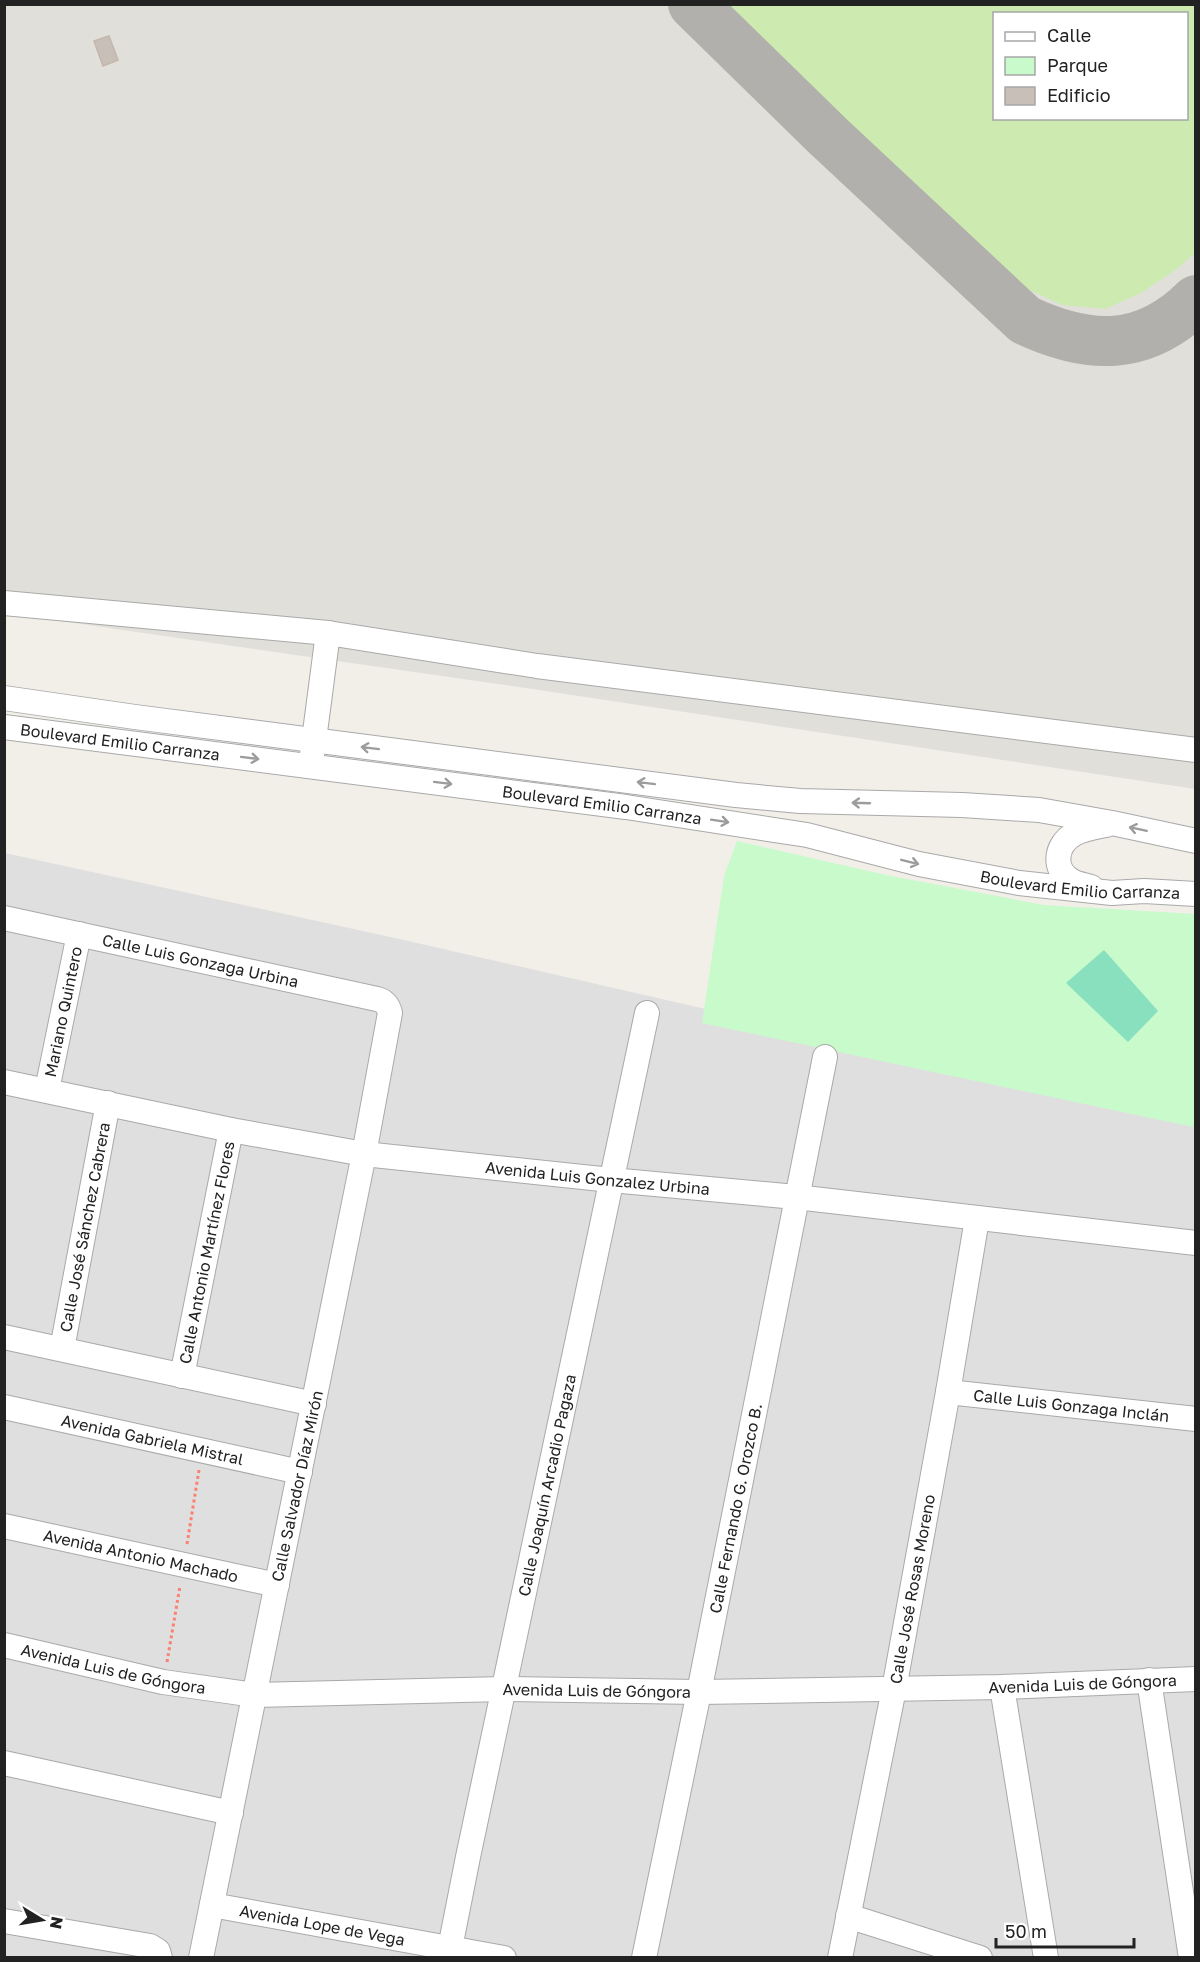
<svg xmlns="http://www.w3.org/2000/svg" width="1200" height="1962" font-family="'Golos Text',sans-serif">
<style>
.residential{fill:#e0dfdf}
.airport{fill:#e1dfda;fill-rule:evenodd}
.grass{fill:#cdebb0;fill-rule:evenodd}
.park{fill:#c8facc}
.pitch{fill:#88e0be}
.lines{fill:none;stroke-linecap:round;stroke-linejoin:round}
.taxiway{stroke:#b1b0ac;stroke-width:50}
.building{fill:#c7bfb8;stroke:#c4b6ab;stroke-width:1.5}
.minor-casing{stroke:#a9a9a9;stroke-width:26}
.path{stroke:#fa8072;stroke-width:3;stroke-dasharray:3 3;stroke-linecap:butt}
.minor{stroke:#fff;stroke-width:24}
.oneway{stroke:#9c9c9c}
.labels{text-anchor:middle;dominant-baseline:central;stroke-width:4.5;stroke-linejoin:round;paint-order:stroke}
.street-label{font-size:16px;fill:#222;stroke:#fff}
</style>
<rect width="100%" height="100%" fill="#f2efe9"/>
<!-- residential -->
<path class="residential" d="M 5,853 L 404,940 L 1195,1121 L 1195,1957 L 5,1958 Z"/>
<!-- airport -->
<path class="airport" d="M 5,5 L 1195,5 L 1195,789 L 539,690 L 5,613 ZM 994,14 L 1186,14 L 1186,118 L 994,118 Z"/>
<!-- grass -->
<path class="grass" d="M 716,5 L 1195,5 L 1195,253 L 1177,269 L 1141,293 L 1105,309 L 1062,305 L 1023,287 L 929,211 ZM 994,14 L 1186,14 L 1186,118 L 994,118 Z"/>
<!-- park -->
<path class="park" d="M 737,841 L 886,875 L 1044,905 L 1195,914 L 1196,1114 L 1193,1127 L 702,1023 L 724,876 Z"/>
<!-- pitch -->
<path class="pitch" d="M 1104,950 L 1158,1011 L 1128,1042 L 1066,983 Z"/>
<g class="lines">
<!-- taxiway -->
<path class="taxiway" d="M 693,4 L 828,136 L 1025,320 C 1089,350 1144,352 1196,300"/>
</g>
<!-- building -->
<path class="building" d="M 109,36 L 118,60 L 103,66 L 94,41 Z"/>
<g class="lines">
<defs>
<g id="minor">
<path d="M 4,603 L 328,633 L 537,666 L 1196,750"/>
<path d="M 4,698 L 135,717 L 736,795 L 800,801 L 962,805 L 1039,810 L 1112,823 L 1196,841"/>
<path id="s1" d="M 4,727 L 626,807 L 807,835 L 919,864 L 1019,883 L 1112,893 L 1144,891 L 1196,894"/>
<path d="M 312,755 L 328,633"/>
<path d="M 1091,887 C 1085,885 1077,884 1072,881 C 1052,870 1055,845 1074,834 C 1083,829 1096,827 1106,825"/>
<path id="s2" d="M 4,918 L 377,999 C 385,1001 388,1005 390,1013 L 364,1154 L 201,1958"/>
<path id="s3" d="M 4,1082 L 231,1130 L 364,1154 L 611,1180 L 796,1197 L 1196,1243"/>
<path id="s4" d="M 47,1090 L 79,934"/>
<path d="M 4,1337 L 314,1404"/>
<path id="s5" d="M 62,1349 L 108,1103"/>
<path id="s6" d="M 182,1376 L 231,1130"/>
<path id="s7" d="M 948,1392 L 1196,1419"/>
<path id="s8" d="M 4,1407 L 300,1472"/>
<path id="s9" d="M 4,1526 L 277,1585"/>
<path id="s10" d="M 4,1645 L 163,1682 L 255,1695 L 504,1689 L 699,1692 L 1002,1687 L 1196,1679"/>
<path d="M 1149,1680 L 1191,1958"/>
<path d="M 1002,1687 L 1046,1958"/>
<path d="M 4,1763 L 231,1813"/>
<path id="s11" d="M 212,1905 L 504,1958"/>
<path d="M 848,1916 L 980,1958"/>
<path d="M 4,1921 L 150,1946 L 158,1951 L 160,1958"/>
<path id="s12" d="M 448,1958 L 468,1857 L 647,1013"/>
<path id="s13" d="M 644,1958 L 699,1692 L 825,1057"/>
<path id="s14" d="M 840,1958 L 894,1689 L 948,1392 L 977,1219"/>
</g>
</defs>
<!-- minor casing -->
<use href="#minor" class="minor-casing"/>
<!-- path -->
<path class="path" d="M 187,1544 L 199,1470
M 167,1662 L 180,1586"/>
<!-- minor -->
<use href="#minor" class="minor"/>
</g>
<!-- one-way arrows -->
<defs><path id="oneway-shaft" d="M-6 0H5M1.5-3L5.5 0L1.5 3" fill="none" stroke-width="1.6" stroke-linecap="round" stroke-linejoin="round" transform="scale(1.5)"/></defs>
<g class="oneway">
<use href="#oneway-shaft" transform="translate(370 748) rotate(-173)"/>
<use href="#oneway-shaft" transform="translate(250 758) rotate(7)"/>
<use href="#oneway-shaft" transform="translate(443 783) rotate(7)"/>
<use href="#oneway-shaft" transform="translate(646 783) rotate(-173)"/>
<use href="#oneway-shaft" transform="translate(861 803) rotate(-178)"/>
<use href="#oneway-shaft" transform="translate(720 821) rotate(9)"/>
<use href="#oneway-shaft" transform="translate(1138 829) rotate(-168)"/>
<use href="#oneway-shaft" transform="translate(910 862) rotate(14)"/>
</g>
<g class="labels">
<!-- street labels -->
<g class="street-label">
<text stroke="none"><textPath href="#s1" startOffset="117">Boulevard Emilio Carranza</textPath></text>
<text stroke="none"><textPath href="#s1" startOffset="603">Boulevard Emilio Carranza</textPath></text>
<text stroke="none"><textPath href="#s1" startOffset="1089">Boulevard Emilio Carranza</textPath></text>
<text stroke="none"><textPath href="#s2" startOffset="201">Calle Luis Gonzaga Urbina</textPath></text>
<text stroke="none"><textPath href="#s4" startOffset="80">Mariano Quintero</textPath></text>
<text stroke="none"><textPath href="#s3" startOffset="602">Avenida Luis Gonzalez Urbina</textPath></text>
<text stroke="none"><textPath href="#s5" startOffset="124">Calle José Sánchez Cabrera</textPath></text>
<text stroke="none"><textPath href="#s6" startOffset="126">Calle Antonio Martínez Flores</textPath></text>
<text stroke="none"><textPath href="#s7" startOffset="124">Calle Luis Gonzaga Inclán</textPath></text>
<text stroke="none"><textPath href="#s8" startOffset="152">Avenida Gabriela Mistral</textPath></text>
<text stroke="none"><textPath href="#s12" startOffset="483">Calle Joaquín Arcadio Pagaza</textPath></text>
<text transform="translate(297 1486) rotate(-78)">Calle Salvador Díaz Mirón</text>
<text stroke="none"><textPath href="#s13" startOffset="459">Calle Fernando G. Orozco B.</textPath></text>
<text stroke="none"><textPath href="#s9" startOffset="140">Avenida Antonio Machado</textPath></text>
<text stroke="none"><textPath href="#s14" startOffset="376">Calle José Rosas Moreno</textPath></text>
<text stroke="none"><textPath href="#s10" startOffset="112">Avenida Luis de Góngora</textPath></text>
<text stroke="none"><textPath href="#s10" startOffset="1084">Avenida Luis de Góngora</textPath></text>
<text stroke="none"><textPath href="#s10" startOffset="598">Avenida Luis de Góngora</textPath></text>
<text stroke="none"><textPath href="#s11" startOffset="112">Avenida Lope de Vega</textPath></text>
</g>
</g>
<!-- border -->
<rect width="1200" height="1962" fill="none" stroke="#222222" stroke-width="12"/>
<!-- legend -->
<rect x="993" y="12" width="195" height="108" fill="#ffffff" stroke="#a7a7a7" stroke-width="1.5"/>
<rect x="1005" y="32" width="30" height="9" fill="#ffffff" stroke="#a7a7a7" stroke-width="1.5"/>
<text x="1047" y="42" font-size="18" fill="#222222">Calle</text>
<rect x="1005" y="57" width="30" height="18" fill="#c8facc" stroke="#a7a7a7" stroke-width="1.5"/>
<text x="1047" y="72" font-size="18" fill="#222222">Parque</text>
<rect x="1005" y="87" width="30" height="18" fill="#c7bfb8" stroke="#a7a7a7" stroke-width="1.5"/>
<text x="1047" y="102" font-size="18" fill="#222222">Edificio</text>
<!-- north arrow -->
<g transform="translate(42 1920) rotate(101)" stroke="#ffffff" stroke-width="4.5" paint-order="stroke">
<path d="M0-4.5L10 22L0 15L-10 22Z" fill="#222222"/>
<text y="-9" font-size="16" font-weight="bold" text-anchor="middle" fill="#222222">N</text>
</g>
<!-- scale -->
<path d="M996 1938v9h138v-9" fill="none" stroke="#222222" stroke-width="3"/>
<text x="1005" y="1938" font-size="18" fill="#222222" stroke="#ffffff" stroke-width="4.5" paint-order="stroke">50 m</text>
</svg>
